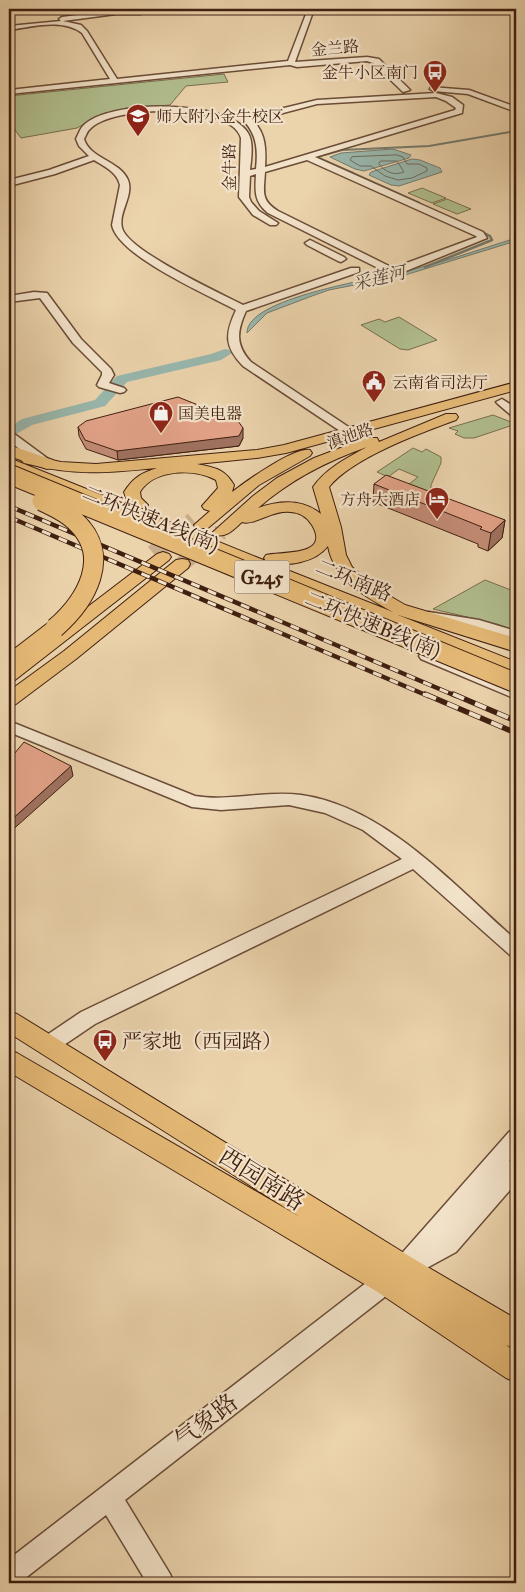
<svg xmlns="http://www.w3.org/2000/svg" width="525" height="1592" font-family="'IM FELL Great Primer','Noto Serif SC',serif">
<style>
.green{fill:#b1be8e;stroke:#786e4f}
.water{fill:#98b7ad;stroke:#747a6e}
.lines{fill:none;stroke-linecap:round;stroke-linejoin:round}
.shore{stroke:#6c6b5e;stroke-width:1}
.stream-far1{stroke:#747a6e;stroke-width:2}
.stream{stroke:#747a6e;stroke-width:2.5}
.river{fill:#98b7ad;fill-rule:evenodd}
.major-tunnel{stroke:#c9af8d;stroke-width:16;stroke-dasharray:16 8;stroke-linecap:butt}
.minor-casing{stroke:#6a4c37;stroke-width:3}
.major-casing{stroke:#3f1f10;stroke-width:2}
.highway-casing{stroke:#3f1f10;stroke-width:2}
.minor{fill:#f2e2c9;fill-rule:evenodd}
.major{fill:#e6ba76;fill-rule:evenodd}
.highway{fill:#e6ba76;fill-rule:evenodd}
.rail-far1-casing{stroke:#3f1f10;stroke-width:4.5}
.rail-casing{stroke:#3f1f10;stroke-width:5.5}
.rail-far1{stroke:#f2e2c9;stroke-width:3;stroke-dasharray:9;stroke-linecap:butt}
.rail{stroke:#f2e2c9;stroke-width:4;stroke-dasharray:12;stroke-linecap:butt}
.highway-bridge-casing{stroke:#3f1f10;stroke-width:21;stroke-linecap:butt}
.highway-bridge{stroke:#e6ba76;stroke-width:19}
.wall{fill:#c38c76;stroke:#3f1f10}
.shaded-wall{fill:#9f7260;stroke:#3f1f10}
.building{fill:#e3a389;stroke:#3f1f10}
.labels{text-anchor:middle;dominant-baseline:central;stroke-width:4.5;stroke-linejoin:round;paint-order:stroke}
.far-street-label{font-size:16px;fill:#3f1f10;stroke:#f2e2c9}
.far-poi-label{font-size:16px;fill:#3f1f10;stroke:#f2e2c9;text-anchor:start}
.far-water-label{font-size:18px;font-style:italic;fill:#554537;stroke:#f2e2c9}
.shield{fill:#f2e2c9;stroke:#755a48;stroke-width:1}
.shield-label{font-size:19px;font-weight:bold;fill:#3f1f10}
.street-label{font-size:20px;fill:#3f1f10;stroke:#f2e2c9}
.poi-label{font-size:20px;fill:#3f1f10;stroke:#f2e2c9;text-anchor:start}
.near-street-label{font-size:24px;fill:#3f1f10;stroke:#f2e2c9}
</style>
<rect width="100%" height="100%" fill="#ebd3ac"/>
<filter id="stains"><feTurbulence type="fractalNoise" baseFrequency=".004" numOctaves="4"/><feColorMatrix values="0 0 0 0 .2 0 0 0 0 .09 0 0 0 0 .02 0 0 0 .5 -.17"/></filter>
<radialGradient id="worn" r=".72"><stop offset=".6" stop-color="#630" stop-opacity="0"/><stop offset="1" stop-color="#630" stop-opacity=".3"/></radialGradient>
<!-- green -->
<path class="green" d="M 224,74 L 228,82 L 186,86 L 170,105 L 132,108 L 112,112 L 97,117 L 77,128 L 21,138 L 9,122 L 9,96 Z
M 422,188 L 446,198 L 432,203 L 408,193 Z
M 447,199 L 471,209 L 457,214 L 433,204 Z
M 399,317 L 437,340 L 408,350 L 400,349 L 361,325 L 379,319 L 385,322 Z
M 493,415 L 516,424 L 474,438 L 464,438 L 455,434 L 458,431 L 449,428 Z
M 413,448 L 422,452 L 426,449 L 441,457 L 441,463 L 431,485 L 431,488 L 440,496 L 408,485 L 418,477 L 399,469 L 388,477 L 377,472 Z
M 485,580 L 516,592 L 516,631 L 497,624 L 433,609 Z"/>
<!-- water -->
<path class="water" d="M 393,149 L 411,155 L 409,158 L 364,171 L 355,169 L 330,157 L 341,153 Z
M 412,159 L 420,160 L 440,168 L 442,172 L 399,186 L 391,185 L 369,175 L 371,172 Z
M 516,238 L 516,241 L 405,275 L 329,290 L 312,296 L 267,313 L 247,333 C 246,298 375,279 402,272 C 441,263 478,250 516,238 Z"/>
<g class="lines">
<!-- shore -->
<path class="shore" d="M 397,155 L 403,157 L 407,164 L 419,164 L 427,168 L 427,171 L 412,178 L 398,180 L 385,176 L 371,166 L 360,166 L 350,160 L 352,157 Z
M 381,161 L 397,161 L 404,172 C 394,176 385,172 379,164 Z"/>
<!-- stream-far1 -->
<path class="stream-far1" d="M 353,173 L 317,157 L 342,150 L 429,146 L 516,131"/>
<!-- stream -->
<path class="stream" d="M 350,172 L 419,203
M 425,267 L 492,240 L 490,236 L 480,231"/>
<!-- river -->
<path class="river" d="M 225,349 L 230,350 L 232,353 L 221,360 L 127,382 L 105,406 L 32,425 L 16,434 L 9,430 L 11,426 L 22,419 L 95,400 L 117,376 L 211,354 Z"/>
<!-- major-tunnel -->
<path class="major-tunnel" d="M 153,553 L 193,520
M 182,564 L 221,532"/>
<defs>
<path id="minor" d="M 156,9 L 140,14 L 116,14 L 63,21 L 81,25 L 87,31 L 117,79 L 288,61 L 308,9 L 314,9 L 295,62 L 367,57 L 379,59 L 410,90 L 403,92 L 373,63 L 367,61 L 297,67 L 290,65 L 9,94 L 9,90 L 110,79 L 82,33 C 62,18 32,27 9,30 L 9,26 L 61,21 L 59,19 L 62,17 L 116,10 Z
M 431,87 L 469,90 L 516,107 L 516,112 L 468,94 L 434,91 L 430,89 Z
M 436,93 L 452,97 L 463,105 L 462,113 L 315,157 L 483,232 L 487,238 L 401,273 L 388,273 L 268,213 C 254,202 255,191 256,174 L 250,176 L 249,197 L 251,202 L 259,211 L 278,223 L 276,225 L 270,225 L 253,215 L 239,197 L 241,138 C 231,102 111,105 90,129 C 87,131 86,136 84,139 C 90,159 119,160 128,180 C 134,196 118,212 122,228 C 128,251 220,293 243,305 L 351,268 L 359,268 L 359,272 L 246,311 C 237,331 235,345 251,362 L 368,440 L 370,443 L 368,446 L 364,447 L 243,366 C 224,346 225,334 236,310 C 208,295 118,256 112,225 L 120,185 C 117,172 105,167 94,160 L 55,174 L 9,186 L 9,180 L 49,170 L 89,156 L 79,146 L 76,139 C 78,135 80,129 83,126 C 108,99 228,99 248,133 C 254,142 251,160 250,170 L 256,169 C 258,150 257,136 245,122 L 247,117 L 317,100 ZM 436,97 L 446,101 L 456,108 L 455,110 L 265,167 C 266,150 266,133 253,121 L 317,104 ZM 307,160 L 476,236 L 477,237 L 393,268 L 278,211 C 260,200 264,191 265,172 Z
M 310,240 L 344,257 L 346,259 L 341,262 L 338,261 L 307,245 L 305,243 Z
M 34,292 L 47,293 L 81,339 L 111,369 L 114,375 L 109,383 L 124,388 L 126,390 L 124,392 L 120,393 L 99,387 L 97,385 L 102,375 L 102,372 L 73,343 L 40,298 L 9,302 L 9,296 Z
M 502,399 L 516,408 L 516,417 L 512,416 L 498,404 L 496,402 Z
M 9,432 L 13,433 L 51,461 L 53,464 L 51,467 L 43,467 L 9,441 Z
M 429,612 L 479,620 L 516,631 L 516,640 L 477,628 L 424,619 L 422,616 L 424,613 Z
M 426,651 L 516,688 L 516,699 L 421,659 L 419,656 L 421,653 Z
M 9,721 L 195,796 C 230,802 265,790 301,795 C 386,807 454,886 516,940 L 516,957 L 510,955 L 413,869 L 95,1024 L 55,1051 L 48,1053 L 41,1051 L 38,1045 L 41,1039 L 81,1012 L 402,859 L 363,830 L 325,813 L 289,805 L 221,810 L 192,807 L 9,732 Z
M 516,1129 L 516,1153 L 509,1161 L 516,1159 L 516,1183 L 456,1252 L 412,1276 L 403,1278 L 400,1285 L 125,1500 L 170,1574 L 174,1583 L 147,1583 L 106,1515 L 19,1583 L 9,1583 L 9,1559 L 384,1269 L 394,1267 L 396,1260 L 509,1132 Z"/>
<path id="major" d="M 516,382 L 516,390 L 286,453 L 257,458 L 197,464 C 215,468 224,468 234,485 L 232,492 C 245,482 295,446 310,450 L 312,453 L 310,456 L 259,485 L 208,528 L 196,528 L 194,525 L 210,511 L 204,509 L 202,506 L 218,488 L 216,480 C 194,468 154,469 140,492 L 141,498 L 148,505 L 146,508 L 135,508 L 266,561 L 264,558 L 266,555 C 281,551 331,557 312,525 C 307,517 299,512 290,512 C 272,510 254,526 242,522 C 234,529 227,538 215,535 L 213,532 L 253,496 L 277,478 L 314,458 L 367,438 L 377,438 L 379,442 L 446,414 L 456,414 L 458,417 L 456,420 C 420,433 352,458 329,487 L 341,527 L 346,555 L 352,567 L 374,587 L 407,606 L 410,610 L 407,614 L 398,615 L 516,662 L 516,675 L 9,468 L 9,458 L 134,508 L 126,499 L 124,492 C 133,478 141,473 157,468 C 106,473 74,476 24,463 L 21,460 L 24,457 L 29,455 L 61,462 L 96,464 L 257,450 L 284,445 ZM 367,447 C 347,458 326,468 313,487 L 321,514 C 303,499 280,500 258,508 C 290,480 327,461 367,447 ZM 328,546 C 334,580 366,597 393,612 L 267,562 C 287,567 315,563 328,546 Z
M 163,552 L 169,554 L 171,557 L 169,560 L 15,680 L 9,682 L 9,667 L 157,554 Z
M 182,559 L 188,560 L 190,564 L 188,568 L 76,659 L 16,704 L 9,706 L 9,691 L 64,651 L 176,560 Z
M 9,1011 L 17,1014 L 414,1259 L 516,1319 L 516,1349 L 506,1345 L 516,1352 L 516,1382 L 506,1378 L 376,1291 L 9,1072 L 9,1050 L 17,1053 L 300,1217 L 9,1033 Z"/>
<path id="highway" d="M 9,445 L 53,460 L 56,464 L 53,468 L 47,469 L 9,456 Z
M 405,605 L 516,638 L 516,652 L 398,615 L 395,611 L 398,607 Z
M 55,621 L 62,623 L 65,628 L 62,633 L 17,668 L 9,670 L 9,653 L 48,623 Z"/>
</defs>
<!-- minor casing -->
<use href="#minor" class="minor-casing"/>
<!-- major casing -->
<use href="#major" class="major-casing"/>
<!-- highway casing -->
<use href="#highway" class="highway-casing"/>
<!-- minor -->
<use href="#minor" class="minor"/>
<!-- major -->
<use href="#major" class="major"/>
<!-- highway -->
<use href="#highway" class="highway"/>
<defs>
<path id="rail-far1" d="M 9,506 L 456,696
M 9,517 L 428,696"/>
<path id="rail" d="M 425,694 L 516,733
M 453,694 L 516,721"/>
</defs>
<!-- rail-far1 casing -->
<use href="#rail-far1" class="rail-far1-casing"/>
<!-- rail casing -->
<use href="#rail" class="rail-casing"/>
<!-- rail-far1 -->
<use href="#rail-far1" class="rail-far1"/>
<!-- rail -->
<use href="#rail" class="rail"/>
<defs>
<path id="highway-bridge" d="M 9,474 L 516,683
M 42,501 C 54,507 66,512 75,521 C 113,556 86,601 55,628"/>
</defs>
<!-- highway-bridge casing -->
<use href="#highway-bridge" class="highway-bridge-casing"/>
<!-- highway-bridge -->
<use href="#highway-bridge" class="highway-bridge"/>
</g>
<!-- wall -->
<path class="wall" d="M 78,427 L 243,438 L 239,446 L 118,460 L 86,449 L 79,436 Z
M 374,484 L 505,520 L 502,538 L 488,551 L 478,547 L 478,544 L 373,502 Z"/>
<!-- shaded-wall -->
<path class="shaded-wall" d="M 243,428 L 243,438 L 239,446 L 118,460 L 117,451 Z
M 505,520 L 502,538 L 488,551 L 491,533 Z
M 71,766 L 73,776 L 9,833 L 9,822 Z"/>
<!-- building -->
<path class="building" d="M 178,397 L 238,421 L 243,428 L 239,436 L 117,451 L 85,440 L 78,427 L 86,421 Z
M 386,475 L 505,520 L 491,533 L 480,529 L 482,527 L 374,484 Z
M 24,742 L 71,766 L 9,822 L 9,760 Z"/>
<!-- icons -->
<defs>
<symbol id="bus-pin" viewBox="-11 -11 22 30"><path d="M0 17L-7.5 6A9.5 9.5 0 1 1 7.5 6Z" fill="#8f2418" stroke="#f2e2c9"/><path d="M-5-6H5V4H4V6H2V4H-2V6H-4V4H-5ZM-3.5-4V0h7V-4ZM-3.5 1.2v1.5H-2V1.2ZM2 1.2v1.5H3.5V1.2Z" fill="#fff"/></symbol>
<symbol id="school-pin" viewBox="-11 -11 22 30"><path d="M0 17L-7.5 6A9.5 9.5 0 1 1 7.5 6Z" fill="#8f2418" stroke="#f2e2c9"/><path d="M0-5L7-2L0 1L-7-2ZM-4 1L0 2.5L4 1V4Q0 6-4 4Z" fill="#fff"/></symbol>
<symbol id="civic-pin" viewBox="-11 -11 22 30"><path d="M0 17L-7.5 6A9.5 9.5 0 1 1 7.5 6Z" fill="#8f2418" stroke="#f2e2c9"/><path d="M-.6-6.5H3V-4.5H.6V-3L4-1V1h2V6H-6V1h2V-1L-.6-3ZM-1.2 2.5V6h2.4V2.5Z" fill="#fff"/></symbol>
<symbol id="shop-pin" viewBox="-11 -11 22 30"><path d="M0 17L-7.5 6A9.5 9.5 0 1 1 7.5 6Z" fill="#8f2418" stroke="#f2e2c9"/><path d="M-5-2.5h2.3a2.7 3.5 0 0 1 5.4 0H5L5.5 6h-11ZM-1.5-2.5h3a1.5 2.3 0 0 0-3 0Z" fill="#fff"/></symbol>
<symbol id="hotel-pin" viewBox="-11 -11 22 30"><path d="M0 17L-7.5 6A9.5 9.5 0 1 1 7.5 6Z" fill="#8f2418" stroke="#f2e2c9"/><path d="M-6-4.5h1.5V1H6V5H4.5V3h-9V5H-6ZM-4 0a1.8 1.8 0 1 1 3.6 0ZM.5 0V-2.5h3Q6-2.5 6 0Z" fill="#fff"/></symbol>
</defs>
<g fill-rule="evenodd">
<use href="#bus-pin" x="421" y="58" width="28" height="38"/>
<use href="#school-pin" x="124" y="102" width="28" height="38"/>
<use href="#civic-pin" x="360" y="368" width="28" height="38"/>
<use href="#shop-pin" x="147" y="399" width="28" height="38"/>
<use href="#hotel-pin" x="423" y="485" width="28" height="38"/>
<use href="#bus-pin" x="91" y="1027" width="28" height="38"/>
</g>
<g class="labels">
<!-- far-street labels -->
<g class="far-street-label">
<text transform="translate(335 48) rotate(-5)">金兰路</text>
<text transform="translate(229 167) rotate(-90)">金牛路</text>
<text transform="translate(350 436) rotate(-19)">滇池路</text>
</g>
<!-- far-poi labels -->
<g class="far-poi-label">
<text x="418" y="72" text-anchor="end">金牛小区南门</text>
<text x="156" y="116">师大附小金牛校区</text>
<text x="392" y="382">云南省司法厅</text>
<text x="178" y="413">国美电器</text>
<text x="420" y="499" text-anchor="end">方舟大酒店</text>
</g>
<!-- far-water labels -->
<g class="far-water-label">
<text transform="translate(379 278) rotate(-13)">采莲河</text>
</g>
<!-- shield labels -->
<rect class="shield" x="234.5" y="560.5" width="55" height="33" rx="4"/>
<g class="shield-label">
<text x="262" y="577">G245</text>
</g>
<!-- street labels -->
<g class="street-label">
<text transform="translate(151 518) rotate(22)">二环快速A线(南)</text>
<text transform="translate(354 580) rotate(22)">二环南路</text>
<text transform="translate(373 624) rotate(22)">二环快速B线(南)</text>
</g>
<!-- poi labels -->
<g class="poi-label">
<text x="122" y="1041">严家地（西园路）</text>
</g>
<!-- near-street labels -->
<g class="near-street-label">
<text transform="translate(262 1179) rotate(32)">西园南路</text>
<text transform="translate(206 1421) rotate(-38)">气象路</text>
</g>
</g>
<!-- margin -->
<rect width="525" height="1592" fill="none" stroke="#ebd3ac" stroke-width="30"/>
<rect x="10" y="10" width="505" height="1572" fill="none" stroke="#3f1f10" stroke-width="2.5"/>
<rect x="15" y="15" width="495" height="1562" fill="none" stroke="#3f1f10"/>
<rect width="100%" height="100%" filter="url(#stains)"/>
<rect width="100%" height="100%" fill="url(#worn)"/>
</svg>
